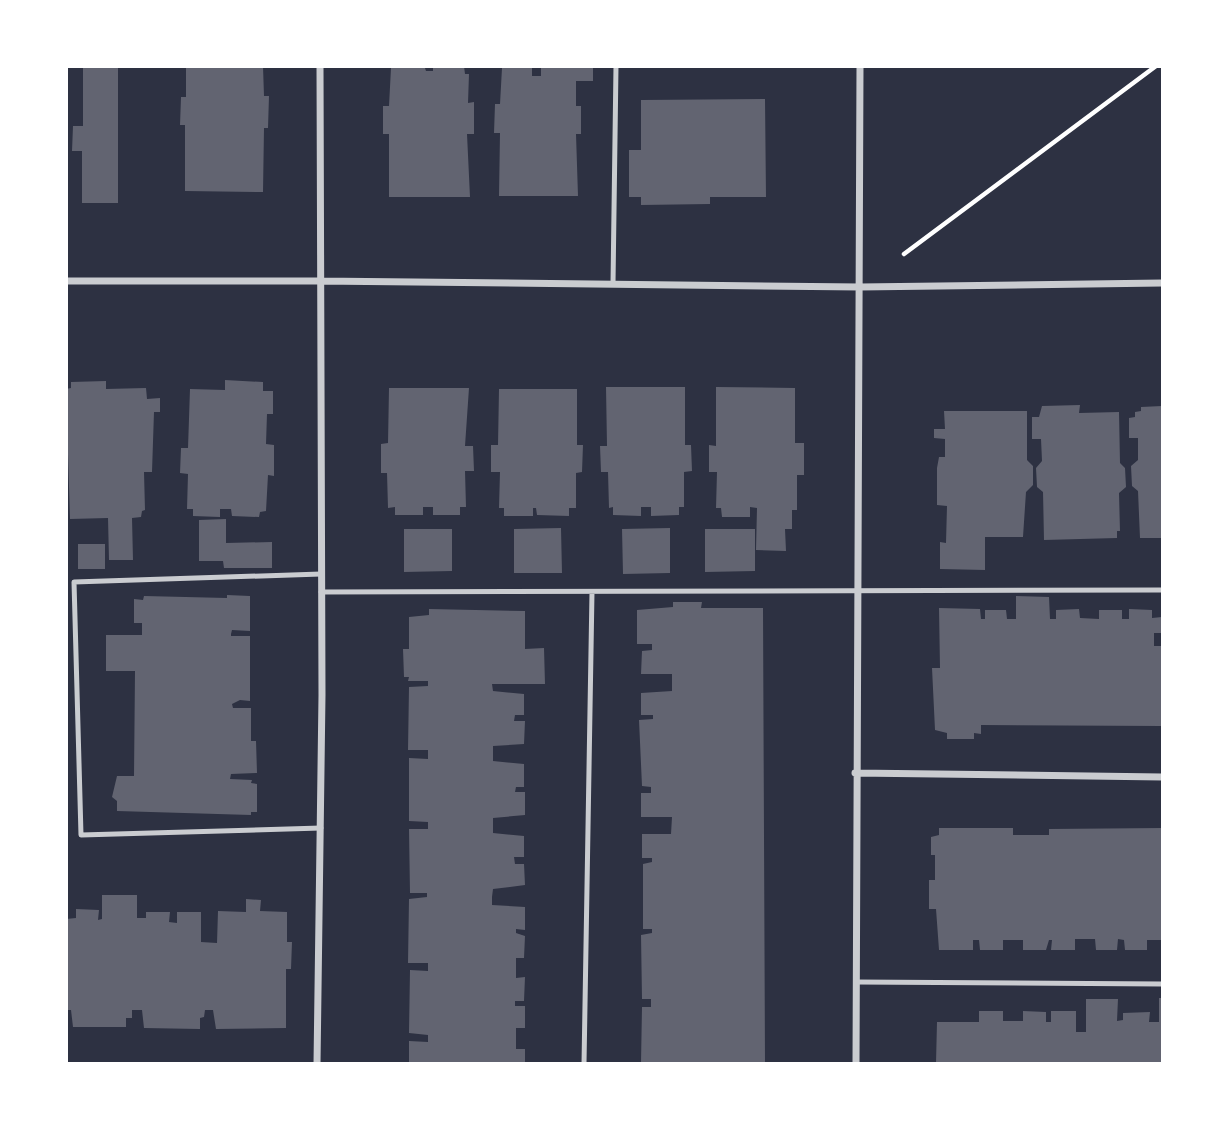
<svg xmlns="http://www.w3.org/2000/svg" width="1229" height="1130" font-family="'Source Sans 3',sans-serif">
<style>
.building{fill:#626471}
.lines{fill:none;stroke-linecap:round;stroke-linejoin:round}
.path{stroke:#fff;stroke-width:4.5}
.service{stroke:#caccd0;stroke-width:5}
.minor{stroke:#caccd0;stroke-width:7}
</style>
<rect width="100%" height="100%" fill="#2d3142"/>
<!-- building -->
<path class="building" d="M 83,66 L 118,66 L 118,203 L 82,203 L 82,151 L 72,151 L 73,126 L 83,126 Z
M 263,66 L 264,96 L 269,96 L 268,128 L 264,128 L 263,192 L 185,191 L 185,125 L 180,125 L 181,97 L 186,97 L 186,67 Z
M 433,66 L 464,66 L 465,74 L 469,74 L 468,103 L 474,102 L 474,134 L 467,134 L 470,197 L 389,197 L 389,134 L 383,134 L 383,106 L 389,106 L 391,68 L 425,68 L 426,71 L 433,71 Z
M 593,66 L 593,81 L 576,81 L 576,106 L 581,106 L 581,134 L 576,134 L 578,196 L 499,196 L 500,133 L 494,133 L 495,104 L 500,104 L 502,68 L 532,68 L 532,76 L 541,76 L 541,67 Z
M 765,99 L 766,197 L 710,197 L 710,204 L 641,205 L 641,197 L 629,197 L 629,150 L 641,150 L 641,100 Z
M 225,380 L 263,382 L 263,391 L 273,391 L 273,414 L 267,414 L 266,444 L 274,445 L 274,476 L 268,475 L 266,511 L 260,512 L 259,517 L 232,516 L 231,509 L 220,509 L 220,517 L 193,516 L 193,509 L 187,509 L 188,474 L 180,473 L 181,448 L 188,448 L 190,389 L 225,390 Z
M 106,381 L 106,389 L 146,388 L 147,399 L 160,398 L 160,412 L 154,412 L 152,472 L 144,472 L 145,510 L 142,511 L 141,517 L 132,518 L 133,560 L 109,560 L 108,518 L 70,519 L 66,389 L 71,388 L 71,382 Z
M 606,387 L 685,387 L 685,445 L 691,445 L 692,471 L 684,472 L 684,507 L 679,507 L 679,515 L 651,516 L 651,507 L 641,507 L 641,516 L 613,515 L 613,507 L 609,508 L 608,472 L 601,472 L 600,446 L 607,446 Z
M 716,387 L 795,388 L 795,443 L 804,443 L 804,475 L 797,475 L 797,510 L 792,510 L 792,529 L 785,529 L 786,551 L 756,550 L 757,508 L 750,507 L 750,517 L 722,517 L 721,508 L 716,508 L 717,472 L 709,472 L 709,445 L 716,446 Z
M 389,388 L 469,388 L 465,446 L 473,446 L 474,471 L 465,471 L 466,507 L 460,507 L 460,515 L 433,515 L 433,507 L 423,507 L 423,515 L 395,515 L 395,507 L 388,508 L 387,473 L 381,473 L 381,444 L 388,443 Z
M 499,389 L 577,389 L 577,445 L 583,445 L 582,472 L 576,473 L 576,508 L 569,508 L 569,516 L 537,515 L 536,508 L 533,508 L 533,516 L 504,516 L 504,508 L 499,508 L 500,472 L 491,472 L 491,445 L 498,445 Z
M 1080,405 L 1079,413 L 1119,412 L 1120,463 L 1125,468 L 1126,487 L 1119,493 L 1120,531 L 1117,531 L 1117,538 L 1044,540 L 1043,492 L 1037,487 L 1036,468 L 1042,461 L 1041,439 L 1032,439 L 1032,417 L 1039,417 L 1042,406 Z
M 1162,406 L 1162,538 L 1140,538 L 1138,491 L 1132,486 L 1131,466 L 1138,460 L 1138,438 L 1129,438 L 1129,418 L 1135,417 L 1135,412 L 1141,411 L 1141,407 Z
M 944,411 L 1027,411 L 1027,460 L 1033,466 L 1033,485 L 1026,492 L 1023,537 L 985,537 L 985,570 L 940,569 L 940,542 L 946,543 L 947,506 L 937,505 L 937,468 L 939,457 L 945,457 L 945,439 L 934,438 L 934,429 L 945,429 Z
M 226,519 L 226,543 L 272,542 L 272,568 L 224,568 L 223,561 L 199,561 L 199,520 Z
M 561,528 L 562,573 L 514,573 L 514,529 Z
M 670,528 L 670,573 L 623,574 L 622,529 Z
M 404,529 L 452,529 L 452,571 L 404,572 Z
M 705,529 L 755,529 L 755,571 L 705,572 Z
M 78,544 L 105,544 L 105,569 L 78,569 Z
M 227,595 L 250,596 L 250,631 L 232,630 L 231,634 L 231,636 L 250,636 L 250,701 L 240,700 L 232,704 L 233,708 L 251,708 L 251,741 L 256,741 L 257,773 L 231,774 L 230,779 L 252,780 L 251,783 L 257,784 L 257,812 L 251,812 L 251,815 L 117,811 L 117,801 L 112,797 L 117,776 L 134,776 L 135,671 L 106,671 L 106,635 L 142,635 L 142,623 L 134,623 L 134,599 L 143,600 L 144,596 L 227,598 Z
M 1016,596 L 1049,597 L 1050,619 L 1056,619 L 1056,610 L 1079,609 L 1080,618 L 1099,619 L 1099,610 L 1122,610 L 1122,619 L 1129,619 L 1129,609 L 1152,610 L 1152,618 L 1162,617 L 1162,633 L 1154,633 L 1154,646 L 1162,646 L 1162,726 L 981,725 L 981,734 L 974,733 L 974,739 L 947,739 L 947,733 L 935,730 L 932,668 L 940,668 L 939,608 L 980,609 L 981,619 L 985,619 L 985,610 L 1006,610 L 1007,619 L 1016,619 Z
M 673,602 L 702,602 L 701,608 L 763,608 L 765,1063 L 641,1063 L 642,1007 L 651,1007 L 651,999 L 642,999 L 641,935 L 652,933 L 652,929 L 643,929 L 643,864 L 652,862 L 652,858 L 642,858 L 642,834 L 671,834 L 672,817 L 641,817 L 641,793 L 651,793 L 651,787 L 642,786 L 639,720 L 653,719 L 653,715 L 641,715 L 641,693 L 672,691 L 672,674 L 641,674 L 642,651 L 652,650 L 652,644 L 637,644 L 637,610 L 673,607 Z
M 429,609 L 525,611 L 525,649 L 544,648 L 545,684 L 492,684 L 493,691 L 524,694 L 524,715 L 515,715 L 514,721 L 525,721 L 524,744 L 493,746 L 493,761 L 524,764 L 524,787 L 516,787 L 515,792 L 525,792 L 525,815 L 493,818 L 493,833 L 524,836 L 524,857 L 514,857 L 515,864 L 524,864 L 525,885 L 493,889 L 492,897 L 492,905 L 525,907 L 525,930 L 516,929 L 516,933 L 525,936 L 524,958 L 516,958 L 516,978 L 525,977 L 524,1001 L 515,1001 L 515,1006 L 525,1006 L 525,1028 L 516,1028 L 516,1049 L 525,1049 L 525,1063 L 409,1063 L 409,1041 L 428,1042 L 428,1035 L 409,1033 L 410,970 L 428,971 L 428,963 L 408,963 L 409,899 L 427,897 L 427,893 L 410,893 L 409,829 L 428,829 L 428,822 L 409,821 L 409,758 L 428,759 L 428,750 L 408,750 L 409,687 L 428,686 L 428,681 L 408,681 L 409,677 L 404,677 L 403,649 L 409,649 L 409,617 L 429,615 Z
M 939,828 L 1013,828 L 1013,835 L 1049,835 L 1049,829 L 1162,828 L 1162,940 L 1147,940 L 1147,950 L 1125,950 L 1124,940 L 1118,939 L 1117,950 L 1096,950 L 1095,939 L 1075,939 L 1075,950 L 1051,950 L 1052,940 L 1049,940 L 1046,950 L 1023,950 L 1023,940 L 1003,940 L 1003,950 L 980,950 L 979,940 L 973,940 L 973,950 L 939,950 L 936,909 L 929,909 L 929,880 L 935,880 L 935,855 L 931,855 L 931,837 L 939,835 Z
M 102,895 L 137,895 L 137,918 L 146,918 L 146,912 L 170,912 L 169,922 L 177,923 L 177,912 L 201,912 L 201,942 L 217,943 L 218,911 L 246,912 L 246,899 L 261,900 L 260,911 L 287,912 L 287,942 L 292,942 L 291,969 L 286,969 L 286,1028 L 216,1029 L 213,1010 L 205,1010 L 204,1017 L 200,1018 L 200,1029 L 144,1028 L 142,1010 L 132,1010 L 132,1018 L 126,1018 L 126,1027 L 73,1027 L 71,1010 L 66,1010 L 66,919 L 76,918 L 76,909 L 99,910 L 98,920 L 102,919 Z
M 1159,998 L 1162,998 L 1162,1063 L 936,1063 L 937,1022 L 979,1022 L 979,1011 L 1003,1011 L 1003,1021 L 1023,1021 L 1023,1011 L 1046,1012 L 1046,1022 L 1051,1022 L 1051,1011 L 1076,1011 L 1076,1032 L 1086,1032 L 1086,999 L 1118,999 L 1117,1021 L 1123,1020 L 1123,1013 L 1150,1012 L 1149,1022 L 1159,1022 Z"/>
<g class="lines">
<!-- path -->
<path class="path" d="M 904,254 L 1156,66"/>
<!-- service -->
<path class="service" d="M 613,284 L 616,66
M 321,592 L 1162,590
M 321,828 L 81,835 L 74,582 L 321,574
M 856,982 L 1162,984
M 584,1064 L 592,592"/>
<!-- minor -->
<path class="minor" d="M 66,281 L 319,281 L 860,287 L 1162,283
M 855,773 L 1162,777
M 317,1064 L 322,695 L 320,66
M 856,1064 L 860,66"/>
</g>
<!-- border -->
<rect width="1229" height="1130" fill="none" stroke="#ffffff" stroke-width="136"/>
</svg>
